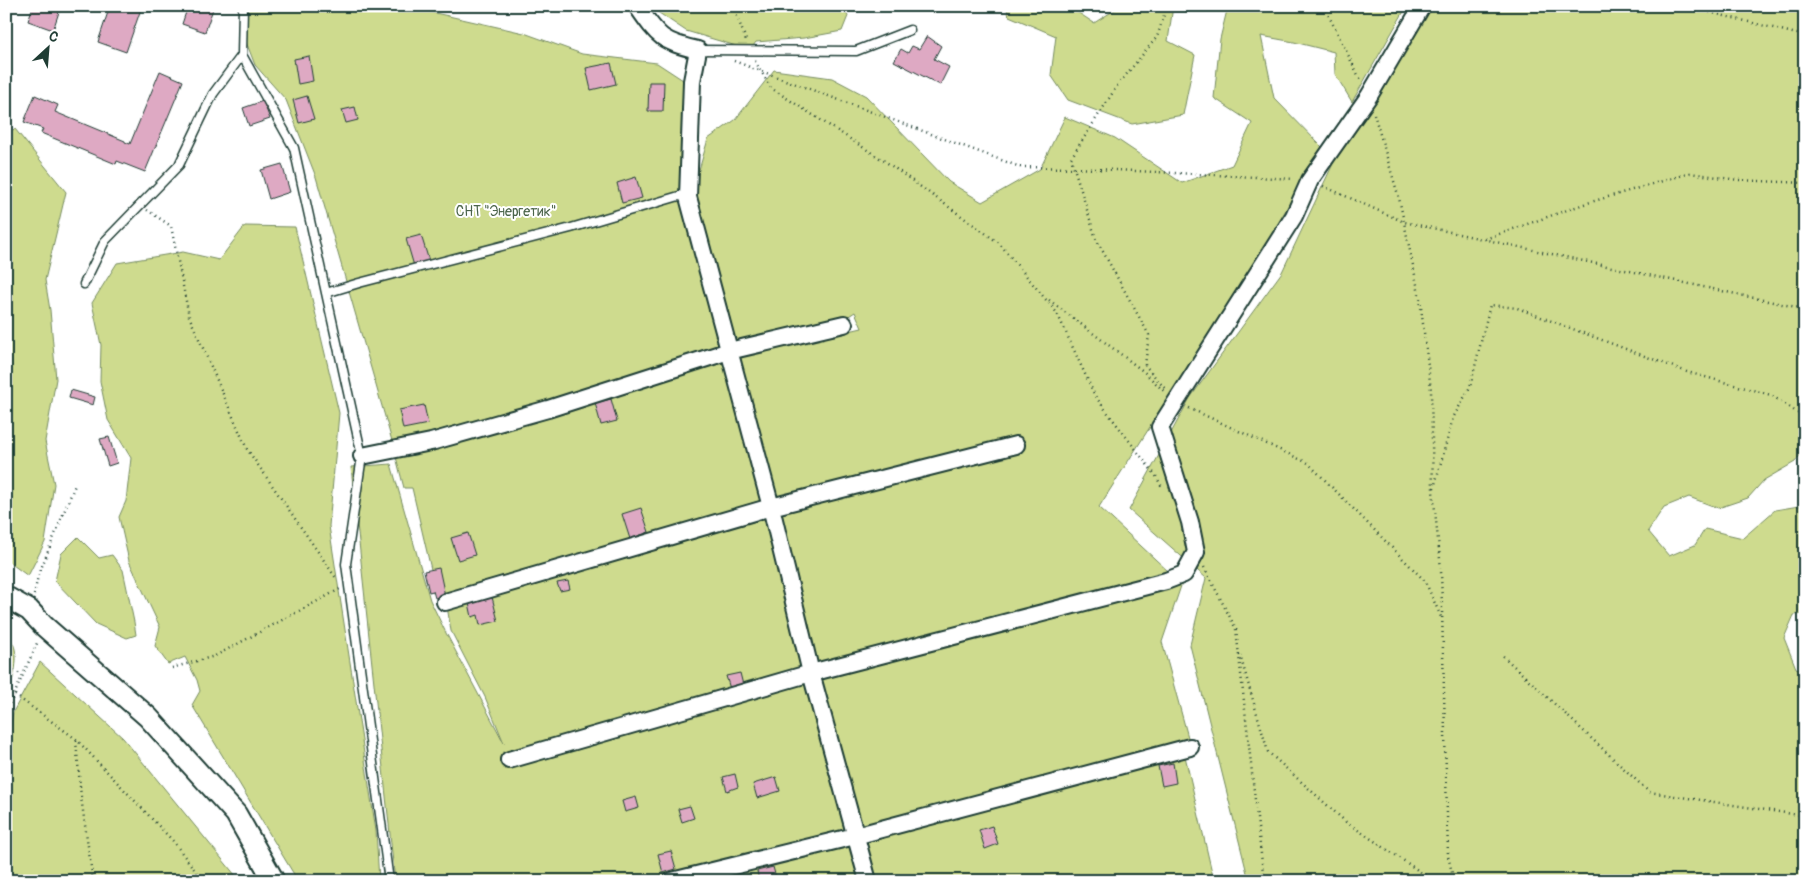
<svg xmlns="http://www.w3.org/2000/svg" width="1811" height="887" font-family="Pangolin,sans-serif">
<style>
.green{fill:#cedb8e;stroke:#768c61}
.building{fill:#dea9c3;stroke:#1f3d34}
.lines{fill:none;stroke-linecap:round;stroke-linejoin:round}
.service-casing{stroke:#1f3d34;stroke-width:11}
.minor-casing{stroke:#1f3d34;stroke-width:20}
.tertiary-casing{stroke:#1f3d34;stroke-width:24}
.path{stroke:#1f3d34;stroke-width:2.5;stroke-dasharray:1 4;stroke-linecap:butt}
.service{stroke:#fff;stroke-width:8}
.minor{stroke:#fff;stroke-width:16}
.tertiary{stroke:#fff;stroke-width:20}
.labels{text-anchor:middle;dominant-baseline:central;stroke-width:4;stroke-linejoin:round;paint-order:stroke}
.park-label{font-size:14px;fill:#4b644a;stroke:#fff}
</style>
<rect width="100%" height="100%" fill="#fff"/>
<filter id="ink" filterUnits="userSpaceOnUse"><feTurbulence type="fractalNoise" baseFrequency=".02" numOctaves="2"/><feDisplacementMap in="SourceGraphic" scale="10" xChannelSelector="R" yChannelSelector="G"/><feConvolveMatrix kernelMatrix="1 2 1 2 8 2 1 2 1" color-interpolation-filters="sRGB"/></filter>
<g filter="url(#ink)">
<!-- green -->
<path class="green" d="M 248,6 L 404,6 L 524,33 L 582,54 L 657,63 L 686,82 L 679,196 L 720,346 L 457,429 L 392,441 L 316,177 L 286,100 L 255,65 L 243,34 Z
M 655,6 L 841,6 L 848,16 L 842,31 L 804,38 L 756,42 L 750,50 L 686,31 L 656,11 Z
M 1006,6 L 1068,6 L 1094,23 L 1121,6 L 1173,6 L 1168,41 L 1195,55 L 1183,115 L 1132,124 L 1068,100 L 1051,75 L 1056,36 L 1009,16 Z
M 1228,6 L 1407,6 L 1352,102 L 1335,74 L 1334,52 L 1294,42 L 1261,36 L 1274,98 L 1322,147 L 1264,248 L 1099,507 L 1169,572 L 986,622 L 818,666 L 777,512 L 772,499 L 738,357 L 862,328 L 855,312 L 841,321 L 733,344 L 695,199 L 697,177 L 708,139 L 735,120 L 774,70 L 832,78 L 866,96 L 949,182 L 982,202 L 1040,169 L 1065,117 L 1115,138 L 1182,183 L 1232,165 L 1252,123 L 1214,98 L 1220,39 Z
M 1431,6 L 1805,6 L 1805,398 L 1798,397 L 1805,428 L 1805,449 L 1795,462 L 1764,480 L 1748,498 L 1718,508 L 1689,497 L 1664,507 L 1648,531 L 1669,556 L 1695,545 L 1705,529 L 1743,538 L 1775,510 L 1805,505 L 1805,614 L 1794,615 L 1784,638 L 1796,668 L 1805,671 L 1805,881 L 1249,881 L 1190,645 L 1206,578 L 1129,510 L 1190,398 L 1282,272 L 1348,132 L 1387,78 Z
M 15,129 L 66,192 L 45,280 L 50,310 L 56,379 L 45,441 L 54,484 L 45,542 L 28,576 L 6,560 L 6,132 Z
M 245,226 L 295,227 L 339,413 L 329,526 L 376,831 L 379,881 L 298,881 L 192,705 L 200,691 L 197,680 L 185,657 L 168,664 L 155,646 L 160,627 L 129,561 L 119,517 L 126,501 L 131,458 L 108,420 L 100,381 L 101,345 L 92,303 L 117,263 L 183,252 L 219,260 Z
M 725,360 L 762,500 L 508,578 L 437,595 L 412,488 L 404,488 L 395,453 Z
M 391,464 L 430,600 L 446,633 L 504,743 L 485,697 L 451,631 L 447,606 L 766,515 L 805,668 L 508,752 L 809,680 L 849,830 L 653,881 L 395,881 L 351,467 Z
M 78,537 L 99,558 L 112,555 L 123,570 L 134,622 L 136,635 L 127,638 L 96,624 L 55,581 L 61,554 Z
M 1183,580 L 1162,642 L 1189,741 L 1185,756 L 1214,881 L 873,881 L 819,677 Z
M 6,634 C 24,650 14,678 6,697 Z
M 40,662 L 123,738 L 240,881 L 6,881 L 6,757 L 13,712 Z
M 851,844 L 862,881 L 706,881 Z"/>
<!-- building -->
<path class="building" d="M 33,6 L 61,6 L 53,30 L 28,21 Z
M 110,6 L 142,6 L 126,52 L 98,42 Z
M 188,6 L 214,6 L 205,32 L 182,24 Z
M 927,36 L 941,46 L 934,59 L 949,67 L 940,85 L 894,61 L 901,49 L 908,53 L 912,46 L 919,49 Z
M 309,56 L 313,81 L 298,84 L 294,59 Z
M 611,63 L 616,84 L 591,90 L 586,68 Z
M 160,71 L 183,81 L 145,172 L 117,161 L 116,164 L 41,133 L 43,129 L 24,122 L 35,95 L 58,105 L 55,112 L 125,141 L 125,142 L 130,144 Z
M 649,82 L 664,82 L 663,111 L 648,111 Z
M 307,96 L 314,119 L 299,123 L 293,100 Z
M 263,101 L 270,119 L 249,126 L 243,108 Z
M 355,107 L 358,120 L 346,123 L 342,110 Z
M 282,164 L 290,192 L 269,199 L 261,170 Z
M 636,177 L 642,198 L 622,203 L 617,183 Z
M 421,235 L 429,261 L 414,266 L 406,239 Z
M 71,390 L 95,397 L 93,405 L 69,398 Z
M 611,399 L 617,421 L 601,425 L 595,403 Z
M 424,405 L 428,424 L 403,429 L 399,410 Z
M 109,437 L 117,463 L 108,466 L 100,439 Z
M 641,508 L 649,532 L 630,539 L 622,514 Z
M 468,533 L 475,555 L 458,560 L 451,538 Z
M 439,568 L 445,596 L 435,598 L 433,591 L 429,592 L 424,571 Z
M 568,581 L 570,589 L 560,591 L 557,583 Z
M 492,597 L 498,621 L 480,625 L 478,615 L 472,617 L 469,603 Z
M 740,673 L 744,689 L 731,692 L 726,676 Z
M 1173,763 L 1176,783 L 1162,786 L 1158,766 Z
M 735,774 L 738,787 L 727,791 L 723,777 Z
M 776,777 L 780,791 L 757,798 L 753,784 Z
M 636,797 L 639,808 L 625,812 L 622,801 Z
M 690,806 L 694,818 L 682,822 L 678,809 Z
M 992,826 L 998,844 L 985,849 L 979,830 Z
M 671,851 L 676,869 L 663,873 L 658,854 Z
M 773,867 L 777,881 L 759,881 L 757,871 Z"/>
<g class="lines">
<defs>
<path id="service" d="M 698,50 L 856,51 L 910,30
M 242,55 L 294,148 L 362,456 L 346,564 L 389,881
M 84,284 L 105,241 L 179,165 L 213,94 L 242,55 L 243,6
M 326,293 L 359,283 L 571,228 L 679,196 L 688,197"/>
<path id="minor" d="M 637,6 C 658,36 661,42 698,50 L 692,81 L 688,197 L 771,507 L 811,673 L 868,881
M 362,456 L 431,442 L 548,409 L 729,351 L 844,324
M 445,602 L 771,507 L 1016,445
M 509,760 L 811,673 L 1166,581 L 1184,574 L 1196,552 L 1190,522 L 1160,427 L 1294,216 L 1310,180 L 1369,96 L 1422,6
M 672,881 L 855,836 L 1190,747"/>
<path id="tertiary" d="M 6,597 L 29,610 L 44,626 L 148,717 L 236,814 L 274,881"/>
</defs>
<!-- service casing -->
<use href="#service" class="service-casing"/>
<!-- minor casing -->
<use href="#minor" class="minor-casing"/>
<!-- tertiary casing -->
<use href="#tertiary" class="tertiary-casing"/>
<!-- path -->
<path class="path" d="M 733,6 L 746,40
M 1167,6 L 1157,37 L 1117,86 L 1071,158 L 1096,239 L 1149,335 L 1145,365 L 1167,391
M 1324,6 L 1361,81
M 1685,6 L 1805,36
M 734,61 L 1020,167 L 1074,168 L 1294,179
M 755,61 L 771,88 L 889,164 L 999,243 L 1057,313 L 1095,396 L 1156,476 L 1163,489
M 1374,114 L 1399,198 L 1420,299 L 1431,390 L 1433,491 L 1441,569 L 1448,856 L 1454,881
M 1323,186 L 1404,222 L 1805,309
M 147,210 L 171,226 L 189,316 L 247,449 L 336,578
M 1485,239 L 1584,204 L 1690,173 L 1738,180 L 1805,183
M 1049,300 L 1143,371 L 1166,393
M 1189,408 L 1308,463 L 1425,581 L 1441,617
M 1434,488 L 1453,418 L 1470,387 L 1490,305 L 1517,308 L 1687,372 L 1771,395 L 1805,418
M 1204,567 L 1236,629 L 1264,881
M 34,595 L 38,576 L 75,485
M 1240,655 L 1268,752 L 1346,822 L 1434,881
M 1503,656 L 1649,792 L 1805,816
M 172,668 L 215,656 L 340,589
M 6,672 L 10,668 L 22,675
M 15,695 L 76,739 L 173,841 L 203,881
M 6,713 L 38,641
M 76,741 L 81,797 L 93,881
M 1800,881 L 1805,874"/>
<!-- service -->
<use href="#service" class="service"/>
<!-- minor -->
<use href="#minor" class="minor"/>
<!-- tertiary -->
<use href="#tertiary" class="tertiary"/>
</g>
</g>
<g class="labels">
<!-- park labels -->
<g class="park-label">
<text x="506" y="211">СНТ "Энергетик"</text>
</g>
</g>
<!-- margin -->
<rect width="1811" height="887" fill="none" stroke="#fff" stroke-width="25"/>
<rect x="12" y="12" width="1786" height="862" fill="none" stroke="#1f3d34" stroke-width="2" filter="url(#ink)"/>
<!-- north arrow -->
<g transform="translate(48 48) rotate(26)" stroke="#ffffff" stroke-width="4" paint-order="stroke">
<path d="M0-4L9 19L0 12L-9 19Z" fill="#1f3d34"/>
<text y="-8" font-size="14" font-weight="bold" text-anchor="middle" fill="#1f3d34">С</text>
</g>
</svg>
